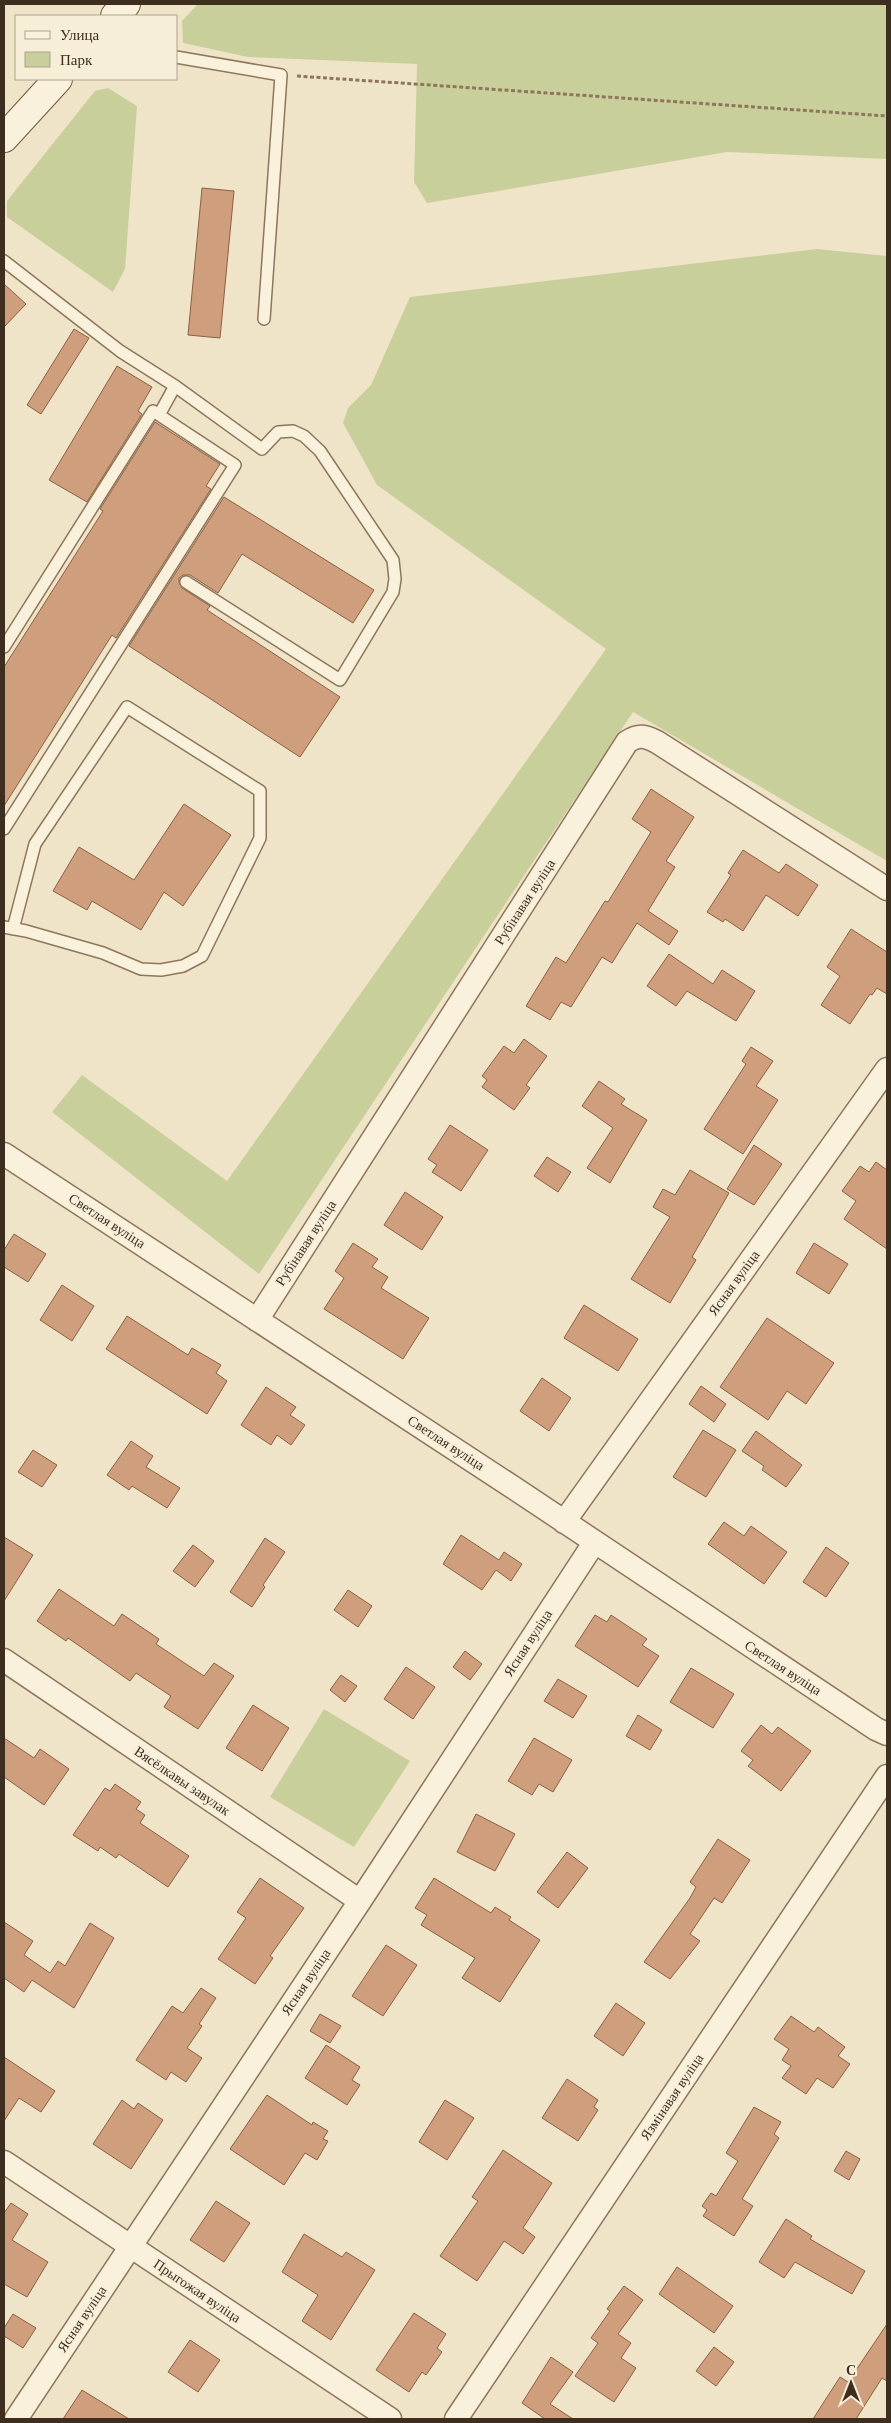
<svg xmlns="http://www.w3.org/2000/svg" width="891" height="2423" font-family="Georgia,serif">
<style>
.green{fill:#c9cf9b}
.building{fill:#cf9f7d;stroke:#8d5f41}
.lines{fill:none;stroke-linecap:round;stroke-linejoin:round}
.lane-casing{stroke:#8d765c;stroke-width:14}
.street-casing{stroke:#8d765c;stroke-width:25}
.secondary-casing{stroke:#6f573f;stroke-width:30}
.path{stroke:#8d765c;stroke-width:3;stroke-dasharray:4 2.5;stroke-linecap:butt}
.lane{stroke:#faf1dc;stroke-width:11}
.street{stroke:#faf1dc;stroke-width:22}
.secondary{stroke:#faf1dc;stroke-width:28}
.labels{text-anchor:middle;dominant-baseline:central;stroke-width:4;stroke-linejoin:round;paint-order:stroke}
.street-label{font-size:14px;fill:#3d2e20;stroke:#f7eed8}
</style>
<rect width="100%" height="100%" fill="#f0e4c8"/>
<!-- green -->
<path class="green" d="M 198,4 L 887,4 L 887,159 L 727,152 L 427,203 L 414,182 L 417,64 L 248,57 L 183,43 L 182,21 Z
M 108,88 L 137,106 L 125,269 L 113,292 L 7,217 L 7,201 L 95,91 Z
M 817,249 L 887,256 L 887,861 L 633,712 L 259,1274 L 52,1112 L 82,1075 L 227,1181 L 606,649 L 377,485 L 343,423 L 348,408 L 371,385 L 410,297 Z
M 324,1709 L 410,1761 L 354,1847 L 270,1797 Z"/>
<!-- building -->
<path class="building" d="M 202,188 L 234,191 L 220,338 L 188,335 Z
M 4,284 L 26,304 L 4,327 Z
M 74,329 L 89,338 L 41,414 L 27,405 Z
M 117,366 L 152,387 L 138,411 L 142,414 L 87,502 L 49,480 Z
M 155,422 L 220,464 L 206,486 L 211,489 L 116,638 L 112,635 L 4,806 L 4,667 L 103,511 L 100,509 Z
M 224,497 L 374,590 L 353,623 L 242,554 L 218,593 L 190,575 L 183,575 L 179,578 L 179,582 L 182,588 L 210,606 L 207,610 L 340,697 L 300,757 L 129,646 Z
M 651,789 L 694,817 L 666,861 L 675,867 L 648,911 L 678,931 L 669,945 L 637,923 L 612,963 L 602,957 L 571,1007 L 561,1002 L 550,1020 L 526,1006 L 556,957 L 566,963 L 605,901 L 608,902 L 651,832 L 632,819 Z
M 184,804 L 231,835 L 183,906 L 164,892 L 141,930 L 92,901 L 87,910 L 53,891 L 79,847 L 134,880 Z
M 743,850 L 779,873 L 786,864 L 818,885 L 798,916 L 766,895 L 743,931 L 725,919 L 723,922 L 707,912 L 731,875 L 728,873 Z
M 851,929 L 887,952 L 887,994 L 877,988 L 872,995 L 870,994 L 850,1024 L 821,1005 L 840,976 L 827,967 Z
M 669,954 L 713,984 L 722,970 L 755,991 L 736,1021 L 687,991 L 676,1006 L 647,986 Z
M 524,1039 L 547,1056 L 526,1085 L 530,1088 L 514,1110 L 482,1087 L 487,1080 L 482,1076 L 504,1046 L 514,1053 Z
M 751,1047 L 773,1061 L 756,1086 L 778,1100 L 743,1154 L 704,1129 L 746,1064 L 742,1061 Z
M 599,1081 L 625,1099 L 621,1104 L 647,1120 L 610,1183 L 587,1168 L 613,1128 L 582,1106 Z
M 450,1125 L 488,1150 L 461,1191 L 432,1172 L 437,1165 L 428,1159 Z
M 754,1145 L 782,1164 L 754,1205 L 727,1189 Z
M 547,1157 L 571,1172 L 558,1192 L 534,1176 Z
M 876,1162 L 887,1170 L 887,1249 L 844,1219 L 856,1201 L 842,1191 L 860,1166 L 869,1172 Z
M 690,1170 L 729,1193 L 692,1257 L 696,1260 L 670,1303 L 631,1279 L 670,1217 L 653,1207 L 663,1189 L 675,1195 Z
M 405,1192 L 443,1217 L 422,1250 L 384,1225 Z
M 14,1234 L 46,1254 L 28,1282 L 4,1267 L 4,1250 Z
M 353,1243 L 378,1259 L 372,1267 L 388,1277 L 381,1288 L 429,1318 L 403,1359 L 324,1309 L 344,1278 L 335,1271 Z
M 814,1243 L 848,1264 L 829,1294 L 796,1273 Z
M 62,1285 L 94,1306 L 72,1341 L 40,1320 Z
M 584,1305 L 638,1339 L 618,1371 L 564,1338 Z
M 127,1316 L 188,1355 L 192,1348 L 221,1365 L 216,1373 L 227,1381 L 207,1414 L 106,1349 Z
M 767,1318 L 834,1363 L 806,1404 L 787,1391 L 768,1420 L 720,1387 Z
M 542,1378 L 571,1398 L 549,1431 L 520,1411 Z
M 701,1386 L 726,1404 L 714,1422 L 689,1404 Z
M 266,1387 L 296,1407 L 290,1415 L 305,1425 L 291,1445 L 277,1435 L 271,1445 L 241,1425 Z
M 703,1430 L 736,1450 L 706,1497 L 673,1477 Z
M 756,1431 L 802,1465 L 786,1487 L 762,1470 L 764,1466 L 742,1451 Z
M 131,1441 L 153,1456 L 146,1467 L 180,1488 L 167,1508 L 132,1486 L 129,1490 L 107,1475 Z
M 33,1450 L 57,1465 L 42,1487 L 18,1472 Z
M 724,1522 L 744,1536 L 751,1526 L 787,1552 L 764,1584 L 708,1544 Z
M 461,1535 L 499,1560 L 504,1552 L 522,1564 L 511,1581 L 496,1570 L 482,1590 L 443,1564 Z
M 4,1537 L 33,1555 L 4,1601 Z
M 265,1538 L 285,1552 L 263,1585 L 265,1587 L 252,1607 L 230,1592 Z
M 193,1545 L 214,1561 L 195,1587 L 173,1571 Z
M 826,1547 L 849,1563 L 826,1597 L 803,1582 Z
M 59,1589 L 114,1626 L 122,1614 L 159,1639 L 156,1644 L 204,1676 L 214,1663 L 234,1676 L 198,1729 L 164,1707 L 171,1696 L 136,1673 L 130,1681 L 68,1638 L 66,1641 L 37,1621 Z
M 348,1590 L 372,1606 L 358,1627 L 334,1610 Z
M 595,1615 L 607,1622 L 611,1615 L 647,1639 L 642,1645 L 659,1656 L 638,1687 L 575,1646 Z
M 465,1651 L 482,1664 L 470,1680 L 453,1667 Z
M 406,1667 L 435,1687 L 413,1719 L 384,1699 Z
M 691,1668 L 734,1694 L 713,1728 L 670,1702 Z
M 341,1675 L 357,1686 L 345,1702 L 330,1690 Z
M 558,1679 L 587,1696 L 573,1718 L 544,1701 Z
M 253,1705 L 289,1728 L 262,1771 L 226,1748 Z
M 638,1715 L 662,1730 L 650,1750 L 626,1736 Z
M 761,1725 L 772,1734 L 778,1727 L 811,1751 L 781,1791 L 748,1766 L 753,1760 L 741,1751 Z
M 4,1738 L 34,1758 L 40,1749 L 69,1769 L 44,1805 L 4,1777 Z
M 534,1738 L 572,1760 L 553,1792 L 539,1784 L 532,1795 L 508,1781 Z
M 115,1784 L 141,1802 L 136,1809 L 145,1815 L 140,1823 L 189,1856 L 168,1887 L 119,1854 L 116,1858 L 100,1847 L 98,1851 L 73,1835 L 105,1788 L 110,1791 Z
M 476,1814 L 515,1834 L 495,1871 L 457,1852 Z
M 718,1839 L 750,1860 L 722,1903 L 714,1898 L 690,1934 L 700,1941 L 670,1979 L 644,1962 L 690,1898 L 696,1887 L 690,1882 Z
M 567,1852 L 588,1868 L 558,1908 L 537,1892 Z
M 260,1878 L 304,1908 L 270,1956 L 273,1958 L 255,1984 L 218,1959 L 246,1918 L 237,1912 Z
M 434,1878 L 491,1913 L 495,1907 L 511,1917 L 509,1920 L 540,1940 L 500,2002 L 462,1978 L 475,1958 L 421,1925 L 427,1915 L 415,1908 Z
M 4,1922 L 33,1941 L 24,1955 L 50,1973 L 58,1961 L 65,1966 L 90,1923 L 114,1938 L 74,2008 L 32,1980 L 24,1992 L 4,1978 Z
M 386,1945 L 417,1965 L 383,2016 L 352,1996 Z
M 201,1988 L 216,1998 L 199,2024 L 202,2026 L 187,2048 L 202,2058 L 186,2082 L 171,2072 L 166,2080 L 136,2060 L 172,2006 L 183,2013 Z
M 616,2003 L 645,2023 L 623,2056 L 594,2036 Z
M 320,2014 L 341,2026 L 330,2043 L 310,2031 Z
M 791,2016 L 814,2032 L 818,2027 L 845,2047 L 838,2056 L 850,2064 L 833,2088 L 817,2078 L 806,2094 L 782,2078 L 791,2066 L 782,2060 L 789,2049 L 774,2039 Z
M 326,2045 L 360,2067 L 352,2080 L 360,2085 L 347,2105 L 305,2078 Z
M 4,2057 L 55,2091 L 41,2112 L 19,2098 L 4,2121 Z
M 567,2079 L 598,2100 L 594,2107 L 598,2110 L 578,2141 L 542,2118 Z
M 267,2095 L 312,2125 L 313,2122 L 328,2131 L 323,2139 L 328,2141 L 317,2160 L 305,2153 L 284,2185 L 230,2149 Z
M 122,2100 L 134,2109 L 138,2103 L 163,2120 L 131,2169 L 93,2144 Z
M 445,2100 L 474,2118 L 447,2160 L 419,2142 Z
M 754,2107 L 781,2122 L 774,2134 L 779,2138 L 742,2199 L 753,2206 L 734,2236 L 703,2216 L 707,2210 L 702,2206 L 711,2193 L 716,2196 L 738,2161 L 726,2153 Z
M 503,2150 L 552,2183 L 523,2228 L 535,2237 L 523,2254 L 504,2241 L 477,2281 L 440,2256 L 478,2201 L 472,2197 Z
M 846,2151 L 860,2159 L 849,2180 L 834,2171 Z
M 216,2201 L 250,2223 L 224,2262 L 190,2240 Z
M 11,2203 L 28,2214 L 12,2240 L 48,2262 L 27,2297 L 4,2284 L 4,2213 Z
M 786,2219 L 812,2236 L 810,2239 L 865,2271 L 852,2294 L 795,2262 L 784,2278 L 759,2262 Z
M 304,2234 L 342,2257 L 346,2252 L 375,2270 L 331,2340 L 302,2321 L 318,2295 L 282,2272 Z
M 677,2267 L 733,2306 L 714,2333 L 659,2294 Z
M 624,2286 L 643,2300 L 618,2334 L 631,2343 L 621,2358 L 636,2368 L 614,2402 L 575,2376 L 598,2343 L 591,2338 L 610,2311 L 607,2309 Z
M 414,2313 L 446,2334 L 437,2348 L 442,2352 L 426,2375 L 422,2372 L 409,2392 L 376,2370 Z
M 13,2314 L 36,2328 L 23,2348 L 4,2336 L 4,2328 Z
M 887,2324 L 887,2381 L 882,2378 L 856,2419 L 813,2419 L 840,2377 L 848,2382 Z
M 190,2340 L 220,2360 L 198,2392 L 168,2372 Z
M 714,2347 L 734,2362 L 716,2386 L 696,2371 Z
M 551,2357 L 573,2372 L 550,2404 L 573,2419 L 545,2419 L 522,2403 Z
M 82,2390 L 129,2419 L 63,2419 Z"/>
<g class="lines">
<defs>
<path id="lane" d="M 176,57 L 281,75 L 264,319
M 4,261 L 120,351 L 175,386 L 159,415
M 175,386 L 262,449 L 278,432 L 293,431 L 304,436 L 320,451 L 393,560 L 395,579 L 393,592 L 340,680 L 186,582
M 4,647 L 153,411 L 235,465 L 4,829
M 4,927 L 26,931 L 103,953 L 141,969 L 161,970 L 183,966 L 202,956 L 260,838 L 260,791 L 127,707 L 35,844 L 13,929"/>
<path id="street" d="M 4,1154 L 511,1486 L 876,1729 L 887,1734
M 257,1320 L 627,742 C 639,734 645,736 657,742 L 887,889
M 564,1522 L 887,1069
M 4,1660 L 360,1901
M 4,2162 L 390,2419
M 16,2419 L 360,1901 L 594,1543
M 456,2419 L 887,1776"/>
<path id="secondary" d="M 115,16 L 126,4
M 4,138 L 58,79"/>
</defs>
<!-- lane casing -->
<use href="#lane" class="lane-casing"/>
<!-- street casing -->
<use href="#street" class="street-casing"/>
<!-- secondary casing -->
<use href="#secondary" class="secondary-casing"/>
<!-- path -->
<path class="path" d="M 297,76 L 887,116"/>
<!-- lane -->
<use href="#lane" class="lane"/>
<!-- street -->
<use href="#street" class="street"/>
<!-- secondary -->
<use href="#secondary" class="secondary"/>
</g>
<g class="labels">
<!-- street labels -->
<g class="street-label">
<text transform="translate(525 902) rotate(-57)">Рубінавая вуліца</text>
<text transform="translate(107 1221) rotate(33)">Светлая вуліца</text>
<text transform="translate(306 1243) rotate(-57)">Рубінавая вуліца</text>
<text transform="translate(734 1283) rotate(-54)">Ясная вуліца</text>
<text transform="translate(446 1443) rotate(33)">Светлая вуліца</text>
<text transform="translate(528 1643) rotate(-57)">Ясная вуліца</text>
<text transform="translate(783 1668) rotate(33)">Светлая вуліца</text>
<text transform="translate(182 1781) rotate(34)">Вясёлкавы завулак</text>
<text transform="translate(306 1982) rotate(-56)">Ясная вуліца</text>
<text transform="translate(672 2097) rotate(-56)">Язмінавая вуліца</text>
<text transform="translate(197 2291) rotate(34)">Прыгожая вуліца</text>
<text transform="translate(82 2319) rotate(-56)">Ясная вуліца</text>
</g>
</g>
<!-- border -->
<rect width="891" height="2423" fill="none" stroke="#3d2e20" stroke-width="10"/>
<!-- legend -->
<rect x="15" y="15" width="162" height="65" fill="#f7eed8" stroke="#ada18e"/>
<rect x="25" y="31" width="25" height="8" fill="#faf1dc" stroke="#ada18e"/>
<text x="60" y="40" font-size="15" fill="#3d2e20">Улица</text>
<rect x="25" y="52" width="25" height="15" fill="#c9cf9b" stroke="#ada18e"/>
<text x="60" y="65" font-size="15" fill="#3d2e20">Парк</text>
<!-- north arrow -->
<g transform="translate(851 2383)" stroke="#f7eed8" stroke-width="4" paint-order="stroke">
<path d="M0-4L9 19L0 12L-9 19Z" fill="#3d2e20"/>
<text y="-8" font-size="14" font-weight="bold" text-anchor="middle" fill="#3d2e20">С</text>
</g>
</svg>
